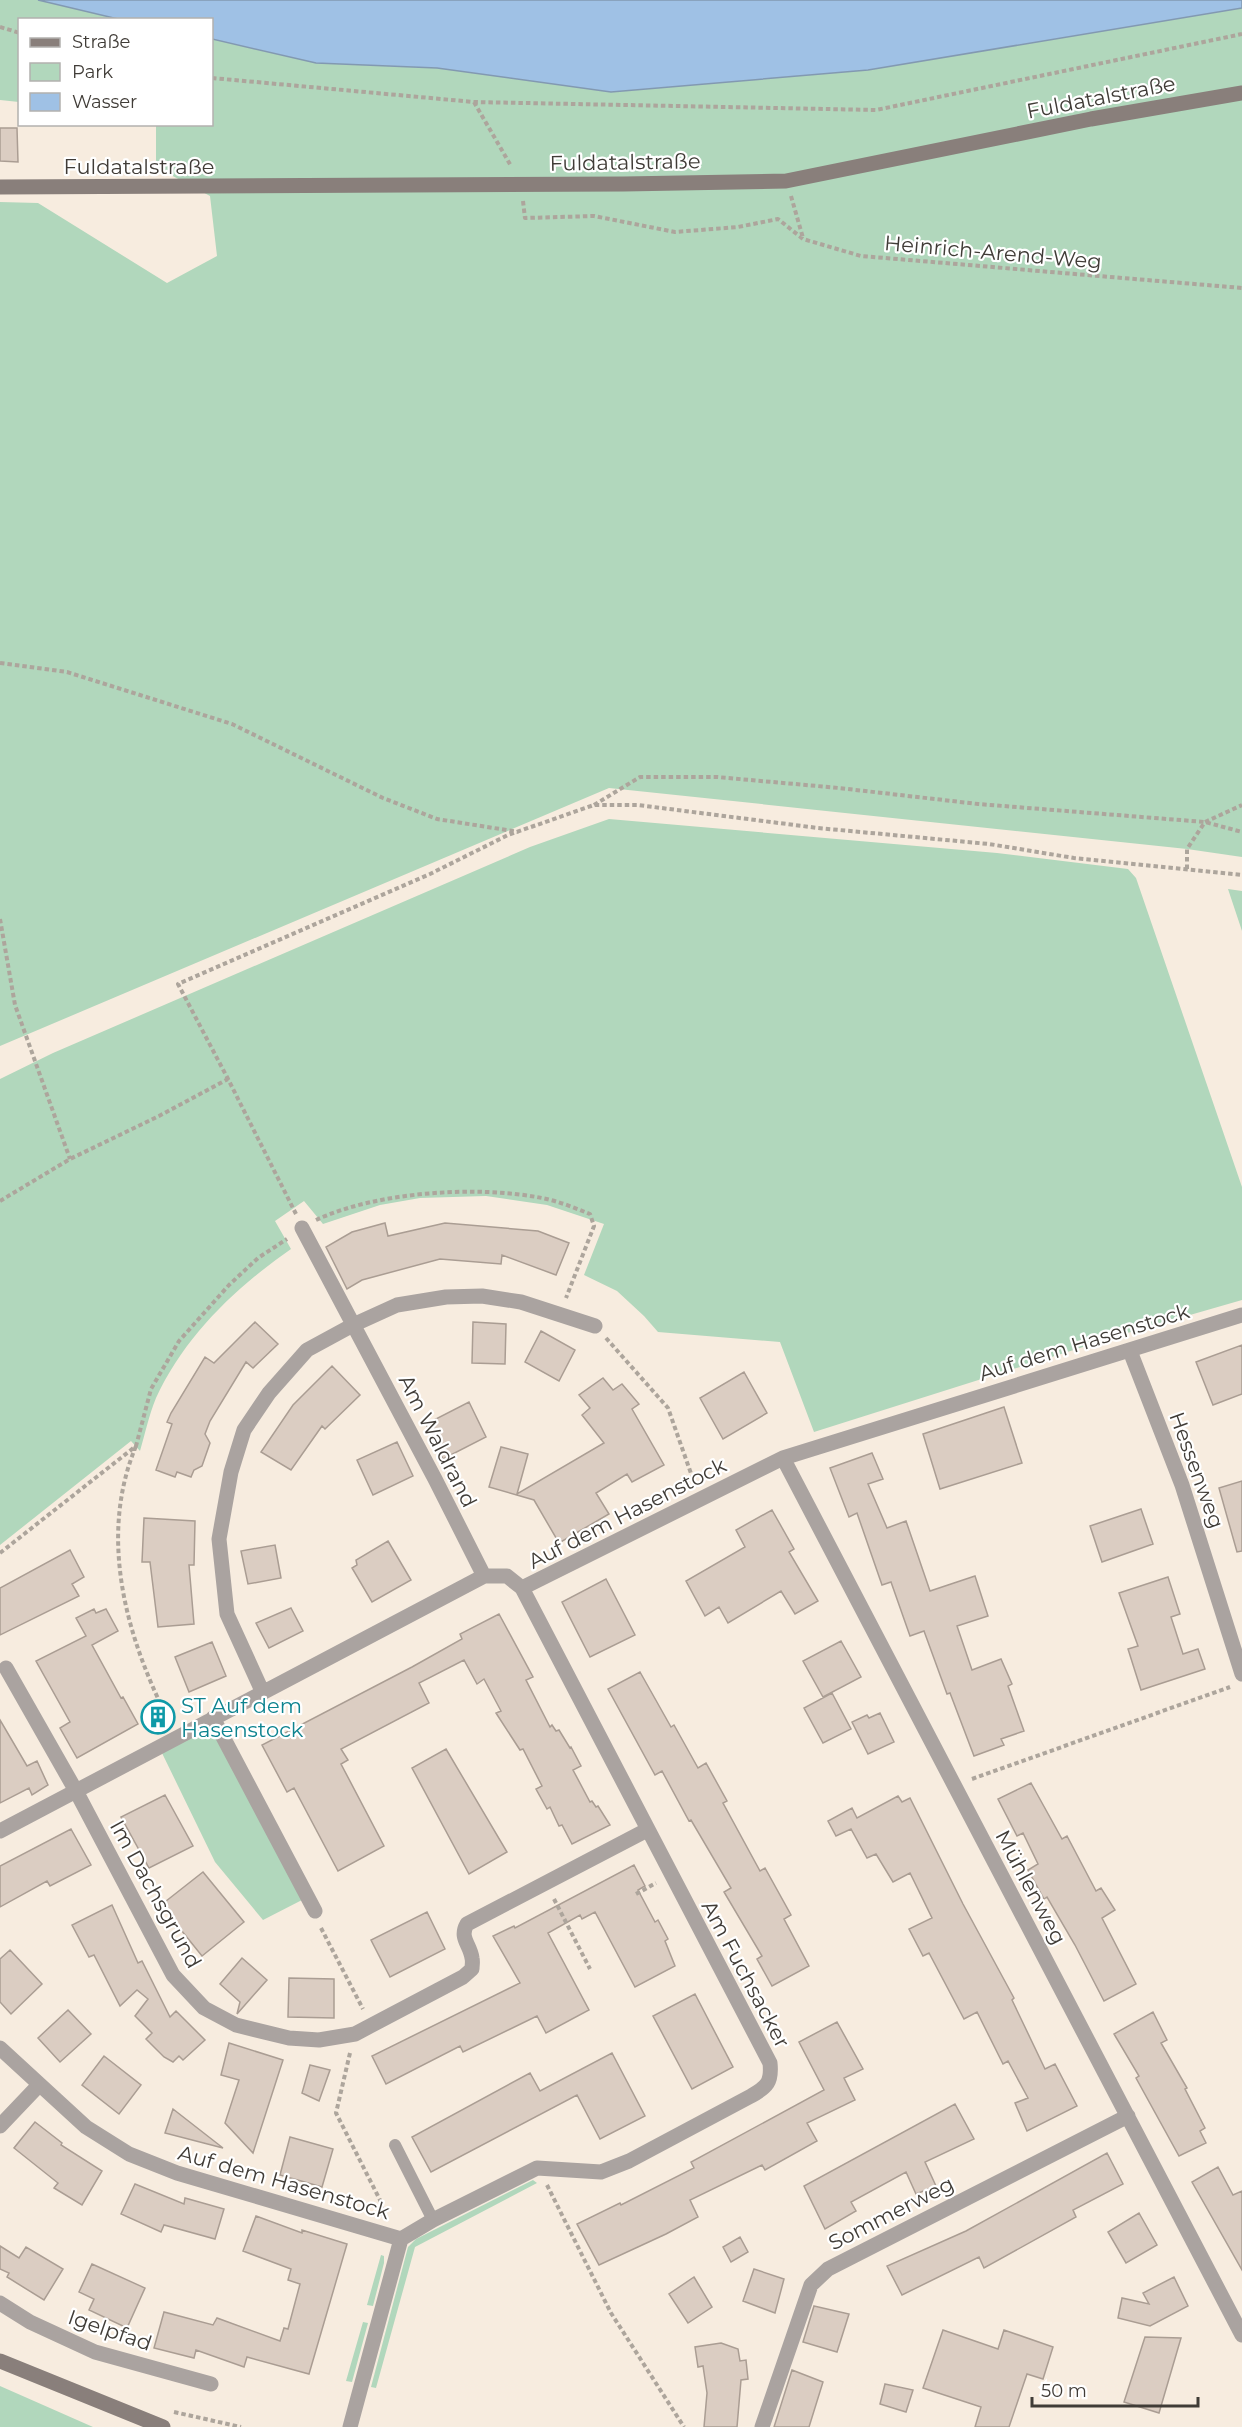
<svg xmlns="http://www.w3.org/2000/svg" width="1242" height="2427" font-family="Montserrat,sans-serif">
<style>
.green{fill:#b1d7bc}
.water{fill:#9fc1e5;stroke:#8299b1;stroke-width:1.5}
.building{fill:#dbcdc2;stroke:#aa9d93;stroke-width:1.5}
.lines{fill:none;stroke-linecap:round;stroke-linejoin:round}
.path{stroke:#ada59c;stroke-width:4;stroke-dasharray:4.5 3;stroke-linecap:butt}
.lane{stroke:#aaa3a0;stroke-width:12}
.street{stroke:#aaa3a0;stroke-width:15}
.secondary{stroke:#897f7b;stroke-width:15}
.labels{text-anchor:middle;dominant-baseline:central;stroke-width:4.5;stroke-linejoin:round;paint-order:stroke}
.street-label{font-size:21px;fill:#403c37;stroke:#fff}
.culture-label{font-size:21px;fill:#0d838f;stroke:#fff;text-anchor:start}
</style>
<rect width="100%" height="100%" fill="#f7ecdf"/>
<!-- green -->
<path class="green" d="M 0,0 L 38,0 L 118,19 L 20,20 L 19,102 L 0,100 Z
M 1242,8 L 1242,857 L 1187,849 L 609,788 L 0,1046 L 0,202 L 38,203 L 167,283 L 217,256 L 210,196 L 156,167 L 156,125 L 212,124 L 212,39 L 316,63 L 437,68 L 611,92 L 868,70 Z
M 609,819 L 997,853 L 1128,869 L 1136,878 L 1242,1187 L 1242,1300 L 1124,1334 L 814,1432 L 780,1342 L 658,1332 L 644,1316 L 617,1291 L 584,1275 L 604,1224 L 547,1205 L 486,1196 L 420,1198 L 380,1205 L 323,1224 L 304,1201 L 275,1221 L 291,1249 C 235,1288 185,1336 156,1398 C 149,1415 145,1434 140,1451 L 131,1441 L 0,1545 L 0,1079 L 53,1053 L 530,847 Z
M 1228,889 L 1242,891 L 1242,931 Z
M 210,1726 L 302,1900 L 263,1920 L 215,1862 L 162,1753 Z
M 533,2180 L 537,2183 L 415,2247 L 376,2388 L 371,2387 L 408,2247 L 416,2239 Z
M 381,2255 L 384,2256 L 384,2263 L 373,2306 L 367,2305 Z
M 363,2322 L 368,2323 L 352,2382 L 346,2381 Z
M 0,2386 L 93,2427 L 0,2427 Z"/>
<!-- water -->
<path class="water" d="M 38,0 L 1242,0 L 1242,8 L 868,70 L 611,92 L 437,68 L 316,63 L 212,39 L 212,20 L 118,19 Z"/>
<!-- building -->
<path class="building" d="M 0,128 L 17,128 L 18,162 L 0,161 Z
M 385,1223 L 388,1236 L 445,1223 L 538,1231 L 569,1243 L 556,1275 L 502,1255 L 501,1264 L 440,1259 L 362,1280 L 347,1289 L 326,1247 L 352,1232 Z
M 255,1322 L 278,1344 L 253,1368 L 246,1362 L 210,1421 L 205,1434 L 210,1443 L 202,1466 L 194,1470 L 191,1477 L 177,1472 L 175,1477 L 156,1470 L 172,1424 L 167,1422 L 171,1413 L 205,1357 L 214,1363 Z
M 473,1322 L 506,1324 L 505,1364 L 472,1363 Z
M 541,1331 L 575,1350 L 559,1381 L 525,1362 Z
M 1242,1345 L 1242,1394 L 1213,1405 L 1196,1362 Z
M 332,1366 L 360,1395 L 325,1429 L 322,1426 L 291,1470 L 261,1452 L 293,1405 Z
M 744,1372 L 767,1413 L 723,1439 L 700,1398 Z
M 603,1378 L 613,1390 L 622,1384 L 639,1404 L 632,1409 L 664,1465 L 632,1482 L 627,1474 L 596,1493 L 609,1514 L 559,1543 L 534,1500 L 489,1487 L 501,1447 L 528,1454 L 517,1494 L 604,1443 L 582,1415 L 590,1408 L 579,1395 Z
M 469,1402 L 486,1437 L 443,1459 L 426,1424 Z
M 1004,1407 L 1022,1463 L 940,1489 L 923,1434 Z
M 397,1442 L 413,1476 L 373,1495 L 357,1460 Z
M 872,1453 L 883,1479 L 868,1484 L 887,1528 L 906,1521 L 930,1591 L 975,1576 L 988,1616 L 957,1626 L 972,1670 L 1001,1659 L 1012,1684 L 1008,1686 L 1024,1731 L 1001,1739 L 1004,1745 L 974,1756 L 950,1693 L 947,1694 L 924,1631 L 910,1636 L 891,1582 L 882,1585 L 857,1513 L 849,1517 L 830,1468 Z
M 1242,1481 L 1242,1551 L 1237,1552 L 1219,1488 Z
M 1141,1509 L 1153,1544 L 1102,1562 L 1090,1526 Z
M 772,1510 L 794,1549 L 789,1552 L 818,1601 L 795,1614 L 781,1591 L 728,1623 L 719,1607 L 705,1616 L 686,1581 L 745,1547 L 736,1530 Z
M 144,1518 L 195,1521 L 194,1565 L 189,1565 L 194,1624 L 158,1627 L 150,1562 L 142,1562 Z
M 388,1541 L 411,1580 L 372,1602 L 352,1568 L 357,1565 L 356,1560 Z
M 275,1545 L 281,1578 L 248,1584 L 241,1551 Z
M 70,1550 L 84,1577 L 72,1584 L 79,1596 L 0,1635 L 0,1588 Z
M 1168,1577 L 1180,1614 L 1171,1617 L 1183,1654 L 1198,1649 L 1205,1669 L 1141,1690 L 1128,1649 L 1138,1646 L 1119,1593 Z
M 606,1579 L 635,1635 L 590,1657 L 562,1602 Z
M 291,1608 L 303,1631 L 269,1648 L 256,1623 Z
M 94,1609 L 96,1613 L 106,1609 L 118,1631 L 92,1645 L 121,1698 L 123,1697 L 138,1724 L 77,1758 L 60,1728 L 70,1722 L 36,1661 L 86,1636 L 76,1618 Z
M 499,1614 L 533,1677 L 526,1680 L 550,1727 L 552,1725 L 556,1731 L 559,1730 L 570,1748 L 571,1747 L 581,1766 L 573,1770 L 590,1802 L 592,1801 L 596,1807 L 598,1806 L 610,1825 L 572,1844 L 562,1825 L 559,1826 L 550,1807 L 547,1809 L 536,1789 L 542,1786 L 523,1749 L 520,1750 L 496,1713 L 501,1711 L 484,1679 L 477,1684 L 464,1660 L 419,1683 L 429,1703 L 341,1749 L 348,1760 L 341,1764 L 384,1846 L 338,1871 L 294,1788 L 287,1792 L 262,1745 L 412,1667 L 462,1639 L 460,1634 Z
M 841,1641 L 861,1677 L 823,1697 L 803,1661 Z
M 212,1642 L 226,1676 L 189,1692 L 175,1657 Z
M 640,1672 L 671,1727 L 674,1725 L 698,1768 L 706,1763 L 727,1801 L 723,1803 L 760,1871 L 765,1868 L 791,1915 L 784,1919 L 809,1966 L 772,1986 L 757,1959 L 762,1956 L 724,1892 L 731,1888 L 691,1820 L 689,1821 L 662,1771 L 655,1775 L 608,1689 Z
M 832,1693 L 851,1729 L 823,1743 L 804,1708 Z
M 880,1713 L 894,1742 L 868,1754 L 852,1722 L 867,1715 L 869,1718 Z
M 0,1720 L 27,1766 L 37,1761 L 48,1785 L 32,1795 L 29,1788 L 0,1803 Z
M 446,1749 L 507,1852 L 469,1874 L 412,1768 Z
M 1031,1783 L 1062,1839 L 1067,1836 L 1096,1891 L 1101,1888 L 1115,1910 L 1102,1918 L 1136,1984 L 1104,2001 L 1075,1945 L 1047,1897 L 1044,1899 L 1028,1870 L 1038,1864 L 1023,1833 L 1017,1836 L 998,1799 Z
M 165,1795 L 193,1846 L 149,1868 L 121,1817 Z
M 898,1796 L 902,1802 L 910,1798 L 963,1904 L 1014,1998 L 1012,2000 L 1045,2069 L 1055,2064 L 1077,2106 L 1027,2131 L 1015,2103 L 1028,2098 L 1008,2061 L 1003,2064 L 977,2012 L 964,2019 L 929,1953 L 923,1956 L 909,1929 L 932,1918 L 910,1873 L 893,1882 L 876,1854 L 867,1858 L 851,1829 L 836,1836 L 828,1821 L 852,1808 L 857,1818 Z
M 71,1829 L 91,1865 L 50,1886 L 47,1881 L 0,1907 L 0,1866 Z
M 634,1865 L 645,1886 L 638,1890 L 655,1922 L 658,1920 L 668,1939 L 665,1941 L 675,1966 L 635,1987 L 595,1912 L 582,1919 L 580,1915 L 548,1933 L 589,2010 L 546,2033 L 537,2016 L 463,2052 L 460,2046 L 386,2084 L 372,2056 L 520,1983 L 493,1936 L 514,1926 L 515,1928 Z
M 203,1872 L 244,1922 L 202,1956 L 161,1905 Z
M 112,1905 L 138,1963 L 142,1961 L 170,2017 L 176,2011 L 205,2040 L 183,2060 L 179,2056 L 173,2062 L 164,2057 L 146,2039 L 152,2033 L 135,2016 L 148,1999 L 137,1990 L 120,2006 L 94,1955 L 89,1957 L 72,1925 Z
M 427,1912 L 445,1949 L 390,1977 L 371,1940 Z
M 10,1950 L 42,1984 L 11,2014 L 0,2002 L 0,1959 Z
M 242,1958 L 267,1980 L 237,2014 L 240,2002 L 220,1984 Z
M 289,1978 L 334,1979 L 334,2018 L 288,2017 Z
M 695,1994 L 733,2067 L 692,2089 L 653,2016 Z
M 68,2010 L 91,2034 L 60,2062 L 38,2038 Z
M 1153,2012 L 1167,2040 L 1161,2043 L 1187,2088 L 1185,2089 L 1205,2128 L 1200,2131 L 1206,2143 L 1179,2156 L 1136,2078 L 1139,2076 L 1114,2034 Z
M 837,2022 L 863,2069 L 844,2078 L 855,2100 L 807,2123 L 817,2141 L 765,2170 L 762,2165 L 690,2200 L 698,2217 L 666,2234 L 599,2265 L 577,2224 L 620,2203 L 621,2205 L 694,2168 L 691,2162 L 824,2090 L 799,2042 Z
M 229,2043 L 283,2060 L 253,2153 L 225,2123 L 239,2080 L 221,2075 Z
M 612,2053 L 645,2116 L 600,2139 L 577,2095 L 431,2172 L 412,2137 L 530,2073 L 540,2091 Z
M 104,2056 L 141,2085 L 119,2114 L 82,2085 Z
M 310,2065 L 330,2070 L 319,2101 L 302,2093 Z
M 955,2104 L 974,2139 L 925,2162 L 936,2186 L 916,2194 L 906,2172 L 851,2202 L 856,2211 L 825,2229 L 804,2186 Z
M 173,2109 L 223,2148 L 165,2133 Z
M 35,2122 L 62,2143 L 61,2145 L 102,2171 L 82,2205 L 54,2188 L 58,2183 L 14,2148 Z
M 290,2137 L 333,2149 L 322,2187 L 280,2175 Z
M 1107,2153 L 1123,2184 L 1073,2210 L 1076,2217 L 984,2268 L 979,2257 L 902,2295 L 887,2266 L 966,2231 Z
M 1218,2167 L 1233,2195 L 1242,2191 L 1242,2270 L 1192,2182 Z
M 135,2184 L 184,2204 L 185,2198 L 224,2209 L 215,2239 L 164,2225 L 161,2232 L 121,2214 Z
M 1139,2213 L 1157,2245 L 1126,2263 L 1108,2232 Z
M 256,2216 L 302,2233 L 302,2230 L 347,2244 L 309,2374 L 247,2357 L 244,2367 L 196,2350 L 194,2358 L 154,2348 L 164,2312 L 213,2325 L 217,2318 L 280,2341 L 284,2328 L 288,2329 L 300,2284 L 288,2280 L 291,2269 L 243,2251 Z
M 740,2237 L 748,2252 L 731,2262 L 723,2247 Z
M 0,2246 L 19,2258 L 26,2247 L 63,2269 L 44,2300 L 7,2277 L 9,2273 L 0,2269 Z
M 92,2264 L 145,2288 L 127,2328 L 89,2310 L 94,2299 L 79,2292 Z
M 754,2269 L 784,2279 L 775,2313 L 743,2301 Z
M 694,2277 L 712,2307 L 688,2323 L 669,2294 Z
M 1174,2277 L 1188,2306 L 1150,2326 L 1118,2318 L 1122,2298 L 1149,2304 L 1143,2293 Z
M 814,2306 L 849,2314 L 837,2352 L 803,2342 Z
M 943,2330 L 998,2349 L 1004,2330 L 1053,2347 L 1043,2379 L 1027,2374 L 1009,2427 L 975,2427 L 981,2407 L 923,2388 Z
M 1145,2337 L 1181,2338 L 1159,2413 L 1124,2402 Z
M 721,2343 L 738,2349 L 740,2361 L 746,2360 L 748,2379 L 741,2380 L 737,2427 L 704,2427 L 707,2393 L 703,2366 L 698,2367 L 695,2347 Z
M 792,2370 L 823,2382 L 809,2427 L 774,2427 Z
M 885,2384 L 913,2390 L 906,2412 L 880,2404 Z"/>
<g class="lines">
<!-- path -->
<path class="path" d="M 0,27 L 20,33
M 212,78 L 474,102 L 876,110 L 1242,34
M 474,102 L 511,166
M 791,196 L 803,238
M 523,201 L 525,218 L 594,216 L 675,232 L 738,227 L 778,219 L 803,239 L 861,256 L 1242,288
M 0,663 L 67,672 L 232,724 L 383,798 L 437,819 L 519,832
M 594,805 L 640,777 L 717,777 L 839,788 L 978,804 L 1205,822 L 1242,832
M 1187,869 L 1187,849 L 1205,822 L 1242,805
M 0,919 L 15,1005 L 70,1159
M 0,1201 L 70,1159 L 159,1116 L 228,1079
M 296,1214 L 228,1079 L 178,984 L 430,874 L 508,835 L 594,805 L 638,805 L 818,828 L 989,844 L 1074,858 L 1242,875
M 316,1220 C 376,1192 476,1185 542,1198 C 558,1201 575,1208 590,1214 L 594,1226 L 566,1298
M 606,1338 L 668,1408 L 694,1482
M 136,1446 C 98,1537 126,1637 169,1721
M 0,1553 L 136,1446 L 151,1389 L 179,1341 L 229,1285 L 258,1258 L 287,1239
M 972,1779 L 1230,1687
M 636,1894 L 656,1883
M 554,1899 L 590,1969
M 321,1928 L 363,2009
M 350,2053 L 336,2113 L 382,2204 L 382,2216
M 547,2185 L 611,2313 L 684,2427
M 174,2412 L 241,2427"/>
<!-- lane -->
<path class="lane" d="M 395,2145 L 433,2220"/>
<!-- street -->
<path class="street" d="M 302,1228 L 435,1479 L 484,1576
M 1130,1351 L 1182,1485 L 1242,1674
M 783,1458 L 1242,2335
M 6,1668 L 76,1791 L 173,1975 L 204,2008 L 236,2025 L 289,2038 L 319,2040 L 355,2034 L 463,1977 L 472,1969 C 472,1965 473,1962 472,1958 C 470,1944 459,1938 467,1924 L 647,1830
M 263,1693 L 227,1614 L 219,1539 L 231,1472 L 244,1430 L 269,1393 L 307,1350 L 353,1325 L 397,1305 L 446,1297 L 482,1296 L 521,1302 L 595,1326
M 213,1718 L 315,1911
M 0,1831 L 484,1576 L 507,1576 L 522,1588 L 783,1458 L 1242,1315
M 0,2048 L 86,2127 L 129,2154 L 177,2173 L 401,2239
M 0,2126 L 39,2085
M 401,2239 L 433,2220 L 537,2168 L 601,2172 L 629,2161 L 751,2096 C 767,2087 772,2082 770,2063 L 522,1588
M 0,2303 L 30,2322 L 95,2352 L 211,2384
M 350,2427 L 401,2239
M 762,2427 L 811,2285 L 828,2269 L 1128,2116"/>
<!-- secondary -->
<path class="secondary" d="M 0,187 L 624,184 L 786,181 L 1091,119 L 1242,93
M 0,2361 L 163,2427"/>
</g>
<!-- icons -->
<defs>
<symbol id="building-ring" viewBox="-11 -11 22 22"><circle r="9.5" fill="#fff" stroke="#0f9aa8" stroke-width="1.5"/><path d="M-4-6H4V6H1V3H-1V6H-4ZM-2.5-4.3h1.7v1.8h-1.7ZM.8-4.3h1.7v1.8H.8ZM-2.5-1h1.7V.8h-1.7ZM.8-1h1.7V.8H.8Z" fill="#0f9aa8"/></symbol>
</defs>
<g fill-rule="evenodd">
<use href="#building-ring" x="139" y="1698" width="38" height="38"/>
</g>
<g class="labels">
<!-- street labels -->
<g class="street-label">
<text transform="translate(1101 97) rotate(-11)">Fuldatalstraße</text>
<text transform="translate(625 162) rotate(-1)">Fuldatalstraße</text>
<text x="139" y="166">Fuldatalstraße</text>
<text transform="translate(993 252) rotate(5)">Heinrich-Arend-Weg</text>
<text transform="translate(1084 1342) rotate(-17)">Auf dem Hasenstock</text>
<text transform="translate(438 1441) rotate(63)">Am Waldrand</text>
<text transform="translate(1197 1470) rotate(70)">Hessenweg</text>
<text transform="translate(627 1513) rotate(-27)">Auf dem Hasenstock</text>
<text transform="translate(1031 1887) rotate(62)">Mühlenweg</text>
<text transform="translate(156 1894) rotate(61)">Im Dachsgrund</text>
<text transform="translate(746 1974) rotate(62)">Am Fuchsacker</text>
<text transform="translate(284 2182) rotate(16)">Auf dem Hasenstock</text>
<text transform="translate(891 2213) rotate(-27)">Sommerweg</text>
<text transform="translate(110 2330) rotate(19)">Igelpfad</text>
</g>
<!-- culture labels -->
<g class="culture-label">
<text x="181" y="1705">ST Auf dem<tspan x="181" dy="24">Hasenstock</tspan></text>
</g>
</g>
<!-- legend -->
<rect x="18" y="18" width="195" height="108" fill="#ffffff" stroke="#b3b1af" stroke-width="1.5"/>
<rect x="30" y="38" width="30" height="9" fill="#897f7b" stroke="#b3b1af" stroke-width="1.5"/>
<text x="72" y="48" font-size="18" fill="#403c37">Straße</text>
<rect x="30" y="63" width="30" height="18" fill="#b1d7bc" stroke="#b3b1af" stroke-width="1.5"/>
<text x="72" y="78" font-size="18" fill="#403c37">Park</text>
<rect x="30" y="93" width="30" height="18" fill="#9fc1e5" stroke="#b3b1af" stroke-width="1.5"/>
<text x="72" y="108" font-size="18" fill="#403c37">Wasser</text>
<!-- scale -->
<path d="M1032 2397v9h166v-9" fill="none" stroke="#403c37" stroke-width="3"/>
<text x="1041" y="2397" font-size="18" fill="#403c37" stroke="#ffffff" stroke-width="4.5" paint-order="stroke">50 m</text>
</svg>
